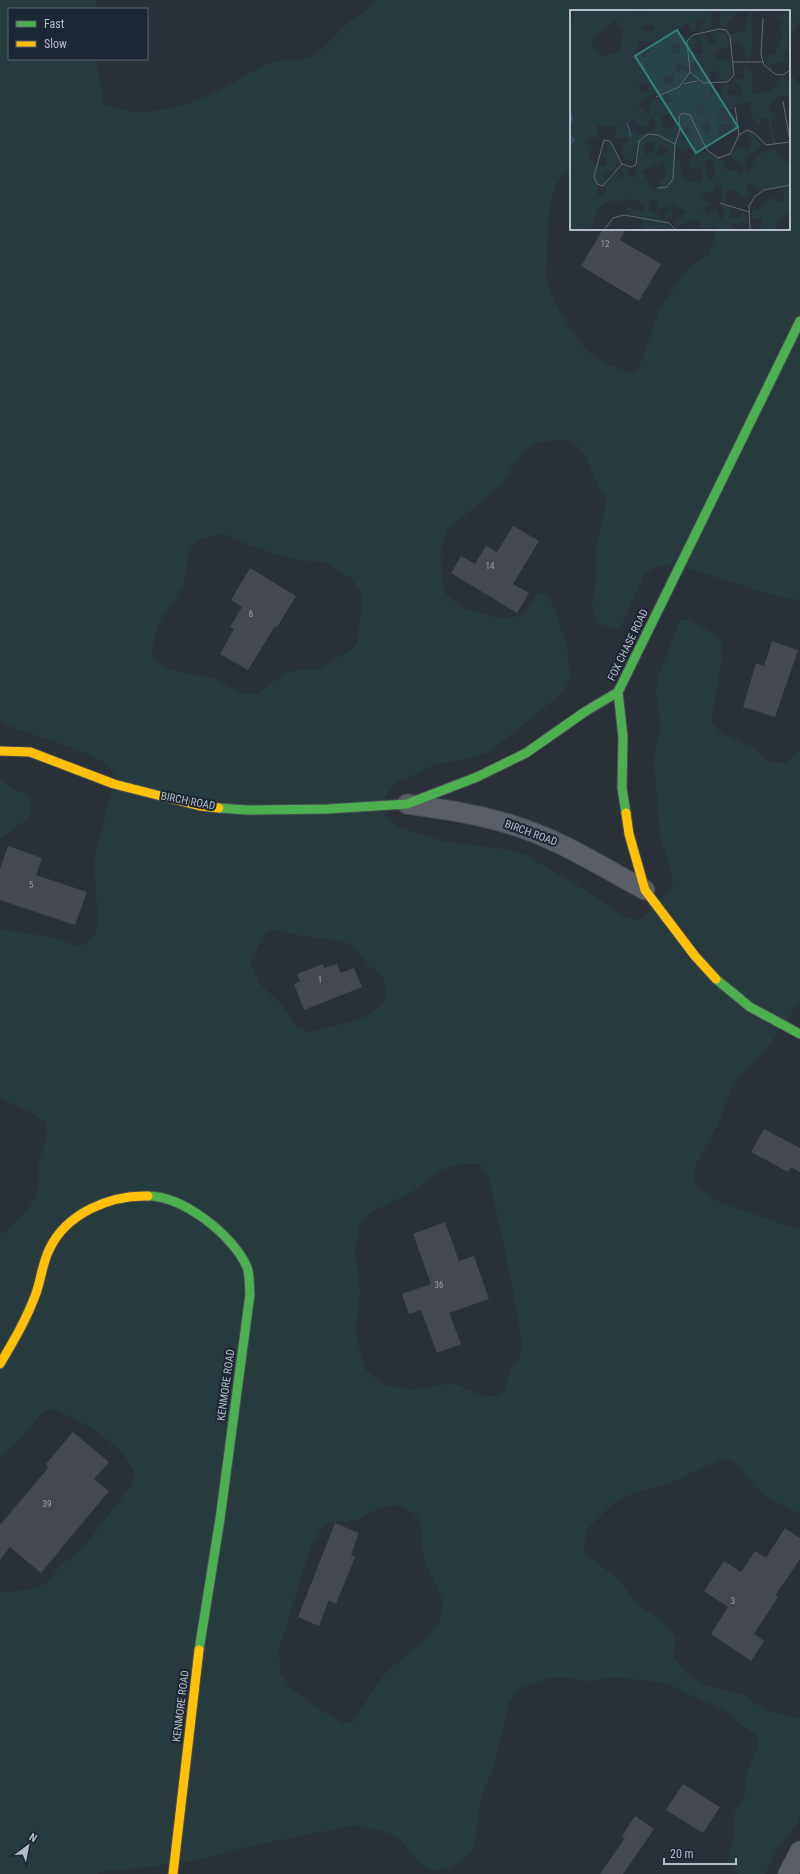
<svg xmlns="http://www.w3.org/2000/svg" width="800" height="1874" font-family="'Roboto Condensed',sans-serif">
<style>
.green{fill:#273a3e;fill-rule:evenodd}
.building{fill:#444950}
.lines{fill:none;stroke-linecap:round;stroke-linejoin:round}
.street-casing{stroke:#484c53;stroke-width:21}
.fast-casing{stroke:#484c53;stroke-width:11}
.slow-casing{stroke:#484c53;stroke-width:11}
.street{stroke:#5a5e66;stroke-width:19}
.fast{stroke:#4caf50;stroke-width:9}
.slow{stroke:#ffc107;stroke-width:9}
.labels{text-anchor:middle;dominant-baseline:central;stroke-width:4;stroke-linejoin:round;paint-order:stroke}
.number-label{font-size:9px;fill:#989fab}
.street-label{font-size:11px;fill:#b4bcc9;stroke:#1d2633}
.inset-river{fill:none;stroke:#384963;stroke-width:2}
.inset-road{fill:none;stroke:#616872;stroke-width:1}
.view{fill:#308480;fill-opacity:0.15;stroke:#308480;stroke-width:2}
.inset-edge{fill:none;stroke:#b4bcc9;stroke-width:2}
</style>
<rect width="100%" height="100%" fill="#2a3038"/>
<!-- green -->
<path class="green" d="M 0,0 L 97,0 L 96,9 L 9,9 L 9,59 L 96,59 L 104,105 C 148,121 191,105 231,84 C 242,78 253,70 265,65 C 279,58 293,62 307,58 C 322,54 334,35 346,25 C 356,16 369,11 376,0 L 800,0 L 800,20 L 791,36 L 789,50 L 789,11 L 571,11 L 571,173 C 546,173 548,241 547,258 C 547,266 545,277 548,285 C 551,299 578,343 589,352 C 601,363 618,369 633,373 L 639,368 L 659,310 L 689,267 L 709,254 L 715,238 L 714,229 L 789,229 L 789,66 L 792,75 L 800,85 L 800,600 L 776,596 L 674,564 C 663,565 652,567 644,575 L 621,626 L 614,629 L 598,623 L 592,607 L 596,581 L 596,545 L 606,505 L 605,495 L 599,488 L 585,456 L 574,443 L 566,440 L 538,442 L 523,451 L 500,486 L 449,528 C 436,548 442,570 444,592 L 461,607 L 500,619 L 524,615 L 537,594 L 545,593 L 554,607 L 567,647 L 571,679 L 562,693 L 491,751 L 475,757 L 434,765 L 404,780 L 396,781 C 386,794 384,801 386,818 L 399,827 L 446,842 L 498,848 L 524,854 L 595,896 L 621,915 L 636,920 L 643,917 L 673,888 L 671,870 L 660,838 L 654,763 L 656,745 L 661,729 L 656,694 L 658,677 L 680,620 L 688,620 L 716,635 L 721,642 L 722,659 L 711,722 L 722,734 L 752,747 L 770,763 L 786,763 L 800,749 L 800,1001 L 764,1052 L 734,1082 L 719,1122 L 696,1165 L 694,1180 L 697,1188 L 719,1202 L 800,1230 L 800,1513 C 783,1507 771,1500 757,1489 C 744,1478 741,1458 721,1459 L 669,1484 L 636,1492 L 616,1501 L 587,1529 L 584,1546 L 586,1554 L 619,1580 L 639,1606 L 660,1619 L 672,1632 L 676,1639 L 673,1656 L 688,1675 L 703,1685 L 744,1695 L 765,1710 L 800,1719 L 800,1813 L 797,1823 L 777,1849 L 765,1874 L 738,1874 L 727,1859 L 734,1837 L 734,1814 L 746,1792 L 745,1776 L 758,1748 L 758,1740 L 754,1733 L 740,1725 L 729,1713 L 665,1683 L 615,1677 L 583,1682 L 566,1677 L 551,1677 L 519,1689 L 509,1702 L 494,1767 L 481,1798 L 474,1848 L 464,1860 L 450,1867 L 434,1871 L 420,1864 L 400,1839 L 386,1832 L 355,1825 L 232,1850 L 200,1860 L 118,1871 L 101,1871 L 98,1874 L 0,1874 L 0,1592 L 30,1590 L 46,1584 L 61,1565 L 81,1550 L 131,1486 L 134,1479 L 134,1470 L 119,1449 L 92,1428 L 55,1409 L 47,1410 L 40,1415 L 20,1440 L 0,1457 L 0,1235 C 16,1224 37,1204 39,1184 C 39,1176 38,1169 39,1162 C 43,1144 49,1141 46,1123 L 32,1113 L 0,1098 L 0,929 L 55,938 L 78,946 L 86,944 L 96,932 L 98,922 L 94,860 L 115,779 C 114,774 112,770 108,766 C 90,751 33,735 9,726 L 0,720 ZM 223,534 L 246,544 L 288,558 L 306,561 L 324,561 L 353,580 L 361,593 L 362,602 L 357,643 L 352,649 L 317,670 L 301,669 L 285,673 L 257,694 L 241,693 L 212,678 L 172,670 L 157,663 L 152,656 L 152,648 L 158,624 L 184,585 L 189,552 L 198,540 ZM 272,930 L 280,930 L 297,935 L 346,942 L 359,952 L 369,966 L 382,976 L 385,984 L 385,1001 L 379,1008 L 358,1020 L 310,1032 L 296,1027 L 283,1006 L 260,984 L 250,962 L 265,934 ZM 460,1164 L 480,1164 L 489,1178 L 510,1276 L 522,1342 L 519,1358 L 509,1372 L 505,1389 L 500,1396 L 483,1396 L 453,1383 L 412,1390 L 389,1386 L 377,1380 L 365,1369 L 355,1332 L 360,1291 L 355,1250 L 360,1223 L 371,1212 L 411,1193 L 430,1177 L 444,1169 ZM 397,1505 C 434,1520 416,1530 424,1558 C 428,1576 441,1588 443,1606 C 445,1632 398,1659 383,1676 C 371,1690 362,1708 353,1723 L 344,1723 L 314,1706 L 290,1687 L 280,1673 L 279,1649 L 311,1546 L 323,1526 L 330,1523 L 357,1520 L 379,1508 Z
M 0,779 L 14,789 L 29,795 L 32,811 L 29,818 L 0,839 Z"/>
<!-- building -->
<path class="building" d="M 603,229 L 626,229 L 620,240 L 661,264 L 639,301 L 581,266 Z
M 513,526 L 539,541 L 513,584 L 529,593 L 517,613 L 451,573 L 461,556 L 475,564 L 486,546 L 497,552 Z
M 250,568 L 296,596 L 277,627 L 275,626 L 248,670 L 220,654 L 234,629 L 230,627 L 242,607 L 231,600 Z
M 772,641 L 798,650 L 775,717 L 743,707 L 756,663 L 764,666 Z
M 8,846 L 42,858 L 36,875 L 87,892 L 75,925 L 0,900 L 0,869 Z
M 323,964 L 324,968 L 337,964 L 341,973 L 354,968 L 362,987 L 304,1010 L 294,984 L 300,981 L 297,974 Z
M 764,1129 L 800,1148 L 800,1172 L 791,1167 L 788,1172 L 751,1152 Z
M 445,1222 L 459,1261 L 474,1256 L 489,1299 L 449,1313 L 461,1344 L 437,1353 L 421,1310 L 409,1314 L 402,1294 L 431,1284 L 413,1234 Z
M 73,1432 L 109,1462 L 94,1479 L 109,1491 L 41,1573 L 10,1547 L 0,1560 L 0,1525 L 48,1468 L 46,1464 Z
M 335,1523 L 359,1533 L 351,1555 L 355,1557 L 336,1604 L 329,1600 L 319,1626 L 298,1617 Z
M 785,1528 L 800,1538 L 800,1559 L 775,1596 L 778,1597 L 754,1634 L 764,1641 L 751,1661 L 711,1634 L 728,1607 L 704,1591 L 724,1561 L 741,1572 L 755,1551 L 766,1558 Z
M 683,1784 L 720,1807 L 703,1833 L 666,1810 Z
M 635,1816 L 654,1829 L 623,1874 L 600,1874 L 625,1838 L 622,1836 Z"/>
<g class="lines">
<defs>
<path id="street" d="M 407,804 C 442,809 478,814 512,825 C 559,839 602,867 645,890
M 788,1874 L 800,1851"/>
<path id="fast" d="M 219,808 L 247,810 L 327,809 L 407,804 L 477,777 L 526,753 L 586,711 L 618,692
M 626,813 L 622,788 L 623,737 L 618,692 L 800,321
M 716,979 L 750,1007 L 800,1034
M 148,1196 C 183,1196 233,1235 247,1267 C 250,1275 249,1285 250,1294 L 220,1519 L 199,1650"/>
<path id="slow" d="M 0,751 L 30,752 L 114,784 L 200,806 L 219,808
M 626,813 L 629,834 L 645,890 L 695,956 L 716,979
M 0,1364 C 13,1342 26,1320 35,1296 C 41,1281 42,1264 49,1250 C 66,1213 110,1195 148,1196
M 173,1874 L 199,1650"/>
</defs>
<!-- street casing -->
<use href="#street" class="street-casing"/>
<!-- fast casing -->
<use href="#fast" class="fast-casing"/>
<!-- slow casing -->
<use href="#slow" class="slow-casing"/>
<!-- street -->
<use href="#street" class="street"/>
<!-- fast -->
<use href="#fast" class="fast"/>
<!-- slow -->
<use href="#slow" class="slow"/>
</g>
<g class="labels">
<!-- number labels -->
<g class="number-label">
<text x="605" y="244">12</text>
<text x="490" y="566">14</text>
<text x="251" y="614">6</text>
<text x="31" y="885">5</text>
<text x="320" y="980">1</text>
<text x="439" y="1285">36</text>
<text x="47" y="1504">39</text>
<text x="733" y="1601">3</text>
</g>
<!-- street labels -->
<g class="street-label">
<text transform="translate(628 645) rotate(-64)">FOX CHASE ROAD</text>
<text transform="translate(188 801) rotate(11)">BIRCH ROAD</text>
<text transform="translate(531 833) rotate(20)">BIRCH ROAD</text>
<text transform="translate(226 1385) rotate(-82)">KENMORE ROAD</text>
<text transform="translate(181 1706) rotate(-83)">KENMORE ROAD</text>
</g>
</g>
<!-- overview -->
<g transform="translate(570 10)">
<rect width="220" height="220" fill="#2a3038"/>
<path d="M 5,0 L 66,0 L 70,3 L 78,0 L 168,0 L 155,17 L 152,17 L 149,9 L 151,2 L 148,1 L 141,5 L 142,17 L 131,20 L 131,16 L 136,12 L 128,8 L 125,10 L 126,21 L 121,22 L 117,12 L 108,21 L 119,29 L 136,24 L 138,34 L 146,32 L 141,22 L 153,21 L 157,24 L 159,36 L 143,44 L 146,50 L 156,49 L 161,52 L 162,65 L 158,69 L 151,71 L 147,61 L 140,62 L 140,85 L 151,83 L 152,75 L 159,73 L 158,85 L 171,85 L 172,79 L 164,69 L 174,69 L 173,58 L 177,55 L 183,67 L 182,84 L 197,82 L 204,78 L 210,68 L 215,66 L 220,74 L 220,86 L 209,86 L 198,96 L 203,104 L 214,104 L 204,106 L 201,110 L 206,133 L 203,133 L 198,109 L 191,108 L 191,113 L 187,114 L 181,105 L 181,92 L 176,92 L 163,95 L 162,99 L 150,98 L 146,107 L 155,111 L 165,109 L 166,119 L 163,119 L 161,112 L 148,115 L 149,128 L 143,129 L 131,140 L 145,148 L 154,149 L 155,159 L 172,163 L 173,155 L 160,146 L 167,136 L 178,142 L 182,131 L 177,123 L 181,123 L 192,135 L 175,149 L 176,164 L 181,161 L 184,148 L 202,138 L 206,140 L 211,149 L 220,153 L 220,174 L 189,181 L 182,172 L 176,177 L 178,182 L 183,184 L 176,187 L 170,186 L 167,181 L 157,179 L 155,192 L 152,190 L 152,175 L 145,176 L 144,186 L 139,182 L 135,182 L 132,186 L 135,191 L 139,192 L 139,195 L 132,201 L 136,205 L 139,206 L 143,199 L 147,200 L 148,208 L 152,209 L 155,202 L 151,198 L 154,195 L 160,198 L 160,208 L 169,208 L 172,203 L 177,204 L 178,213 L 161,214 L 161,220 L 148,220 L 147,215 L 129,220 L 131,212 L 123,209 L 107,218 L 102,213 L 111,209 L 116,201 L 102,194 L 103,206 L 96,208 L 94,205 L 99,202 L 99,195 L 87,199 L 88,191 L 81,190 L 79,192 L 79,202 L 89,204 L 91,211 L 104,220 L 91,220 L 89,217 L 86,220 L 71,220 L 72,208 L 58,204 L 56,197 L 73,201 L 75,194 L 58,188 L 56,192 L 50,190 L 45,194 L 42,190 L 33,194 L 27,201 L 20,220 L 0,220 L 0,16 ZM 47,10 L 48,16 L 52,16 L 53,20 L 50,41 L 37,46 L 28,44 L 21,31 L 28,23 ZM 79,13 L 85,17 L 81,22 L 72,19 L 73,15 ZM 129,27 L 133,43 L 130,45 L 124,43 L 123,36 L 128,33 L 126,28 ZM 69,30 L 85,33 L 74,48 L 66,39 ZM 105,33 L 110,35 L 110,45 L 104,44 L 101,40 ZM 111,51 L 117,59 L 118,54 L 128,51 L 131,60 L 126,61 L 124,56 L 121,56 L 128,73 L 112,76 L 117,63 L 113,59 L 109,63 L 106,60 L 107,53 ZM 100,65 L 103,65 L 104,71 L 95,75 L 93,68 ZM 77,72 L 79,81 L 74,83 L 69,79 L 69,74 ZM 86,83 L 97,83 L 101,92 L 94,94 L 93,87 L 90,87 L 81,91 L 80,102 L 77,105 L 73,98 L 69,100 L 70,90 ZM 129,91 L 136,100 L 131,105 L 124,98 ZM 104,103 L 105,114 L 101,118 L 94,119 L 91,106 ZM 82,107 L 87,113 L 81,122 L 69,125 L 63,118 L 62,124 L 57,121 L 55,114 L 65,109 L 69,116 L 79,118 L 79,110 ZM 136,111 L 141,115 L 139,124 L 134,124 L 132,116 ZM 32,115 L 36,117 L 40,115 L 43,118 L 46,115 L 48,116 L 43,131 L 56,126 L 59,131 L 53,136 L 53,146 L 60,152 L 68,147 L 68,153 L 64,168 L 58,165 L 57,158 L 53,156 L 51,160 L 54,162 L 54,167 L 48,168 L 48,161 L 36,176 L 35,185 L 29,187 L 27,183 L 28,174 L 36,174 L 40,165 L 35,168 L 31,165 L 35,161 L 45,161 L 50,154 L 40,133 L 35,131 L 33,134 L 38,137 L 37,143 L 29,144 L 36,149 L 36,156 L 26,155 L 25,151 L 19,150 L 19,139 L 28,136 L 17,135 L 15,131 L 28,127 L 27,116 ZM 114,117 L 120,118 L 116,129 L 112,127 ZM 80,132 L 84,133 L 85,140 L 76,146 L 73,135 ZM 91,134 L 99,139 L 92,148 L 86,145 ZM 115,138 L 123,141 L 123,148 L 117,152 L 121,158 L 132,157 L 132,172 L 124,173 L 112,167 L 110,156 L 112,151 L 105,147 L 104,142 ZM 136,149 L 143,151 L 145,157 L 144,168 L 141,169 L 138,169 L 135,156 ZM 94,151 L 96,166 L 90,171 L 89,179 L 82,179 L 72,161 ZM 180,0 L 183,0 L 183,4 L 181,13 L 183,19 L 181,48 L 176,50 L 172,34 L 162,32 L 161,25 L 175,20 ZM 220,0 L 217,35 L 220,41 L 215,42 L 215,52 L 201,54 L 202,60 L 197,56 L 193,46 L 205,44 L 212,27 L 209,16 L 213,15 L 213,10 L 205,8 ZM 220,177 L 220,202 L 207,210 L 206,220 L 189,220 L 192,215 L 191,209 L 181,209 L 181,200 L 189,199 L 202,187 L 207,191 L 214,191 L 212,179 Z" fill="#273a3e" fill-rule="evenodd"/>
<path class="inset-river" d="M 0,100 L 2,110 L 0,115M 57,113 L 61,127M 0,126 L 4,130 L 0,135"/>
<path class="inset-road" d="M 193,8 L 191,45 L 194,55 L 205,64 L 213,65 L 220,60M 149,19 L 156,20 L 160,26 L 164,65 L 157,72 L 133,73 L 120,62 L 117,31 L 123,25 ZM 163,52 L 193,52M 114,74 L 127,71M 86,87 L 109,77 L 120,62M 213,91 L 220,131M 165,97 L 169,125M 34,130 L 40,131 L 52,154 L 33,176 L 27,174 L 24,166 ZM 52,154 L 61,157 L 66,155 L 69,131 L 78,124 L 88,125 L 105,134M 87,178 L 97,177 L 103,169 L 105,134 L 110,119 L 109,107 L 112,103 L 120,105 L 137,140 L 148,148 L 160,144 L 169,125 L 177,120 L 184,123 L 196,135 L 220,132M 150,193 L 179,202M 34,220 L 43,208 L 54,205 L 99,213 L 106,220M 180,220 L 179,196 L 185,186 L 194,180 L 220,175"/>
<path class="view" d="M 107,20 L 168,117 L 126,143 L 65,46 Z"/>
<rect width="220" height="220" class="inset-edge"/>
</g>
<!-- legend -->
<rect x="8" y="8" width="140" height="52" fill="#1d2633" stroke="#59626f"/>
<rect x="16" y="21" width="20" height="6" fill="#4caf50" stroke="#59626f"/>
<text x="44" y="28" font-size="12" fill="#b4bcc9">Fast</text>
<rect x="16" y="41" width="20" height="6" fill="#ffc107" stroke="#59626f"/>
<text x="44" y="48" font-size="12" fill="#b4bcc9">Slow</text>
<!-- north arrow -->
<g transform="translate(28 1846) rotate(32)" stroke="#1d2633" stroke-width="3" paint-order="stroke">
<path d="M0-3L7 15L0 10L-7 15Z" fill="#b4bcc9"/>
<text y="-6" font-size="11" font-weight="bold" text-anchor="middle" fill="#b4bcc9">N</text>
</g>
<!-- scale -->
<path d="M664 1858v6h72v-6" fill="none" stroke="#b4bcc9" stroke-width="2"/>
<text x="670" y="1858" font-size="12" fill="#b4bcc9" stroke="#1d2633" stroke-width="3" paint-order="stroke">20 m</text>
</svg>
